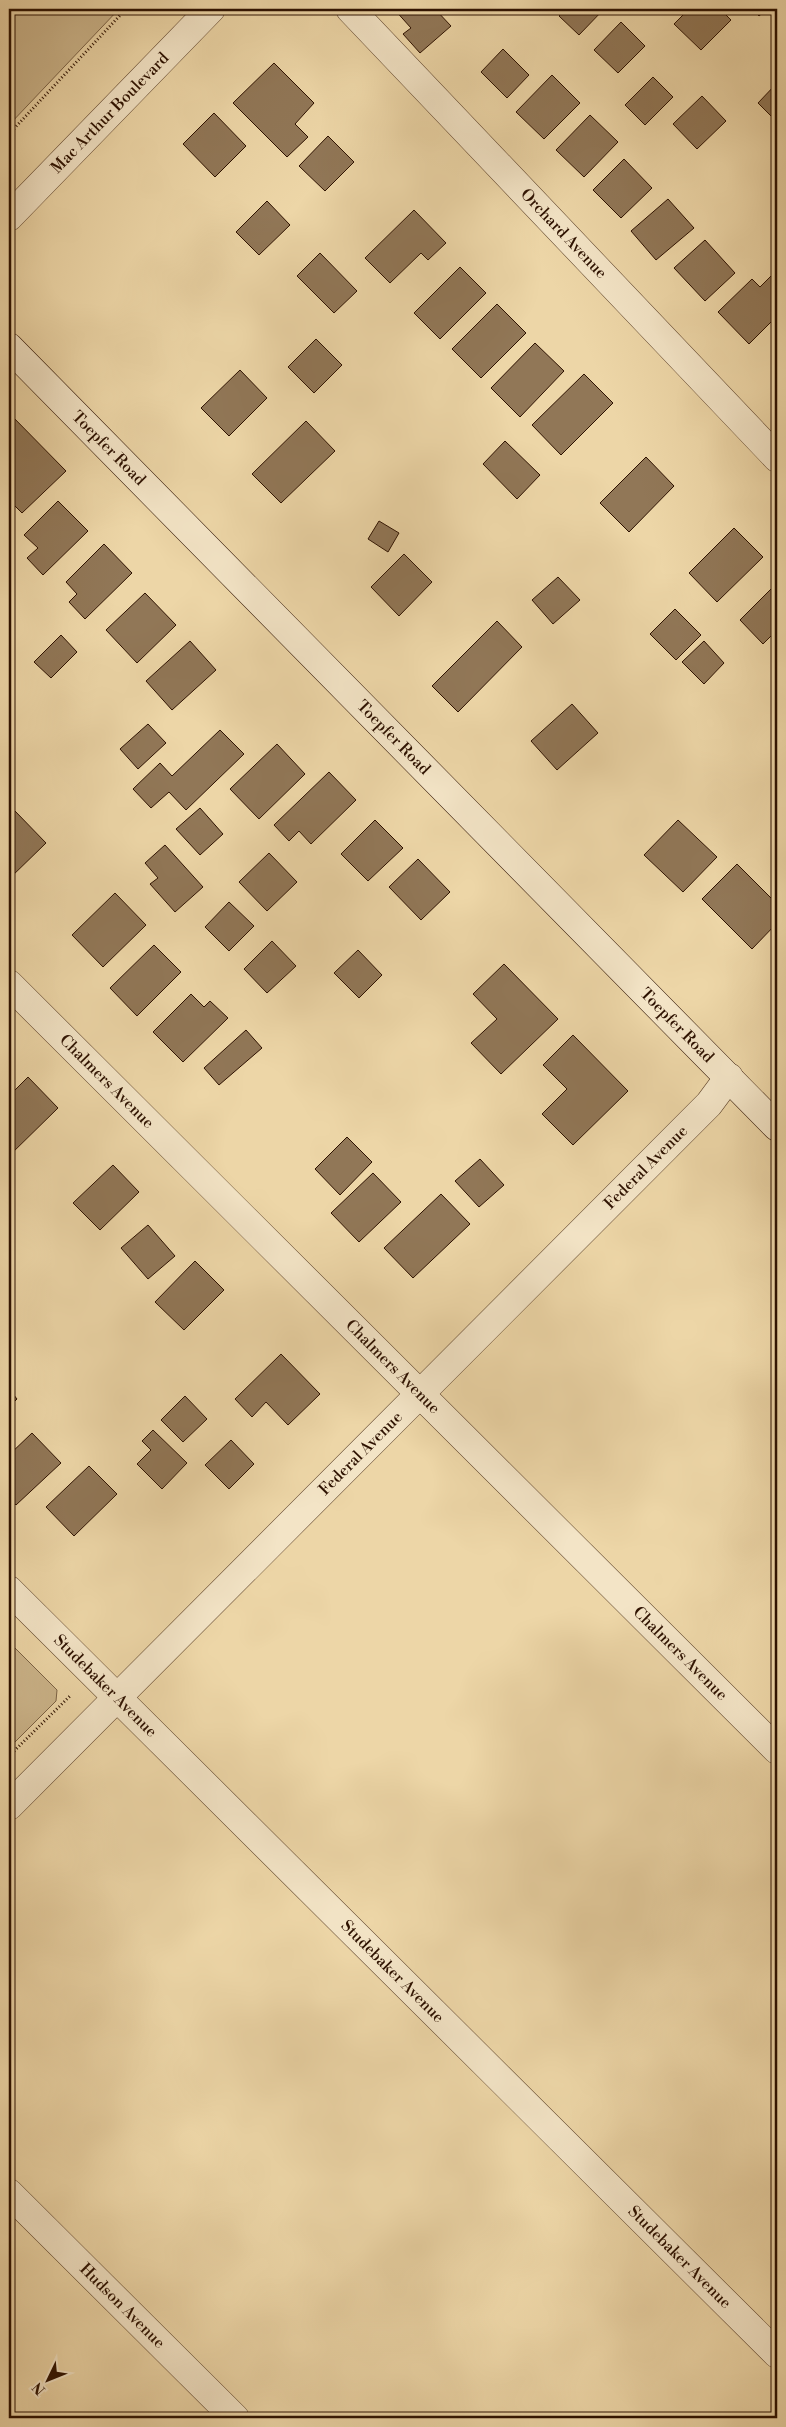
<svg xmlns="http://www.w3.org/2000/svg" width="786" height="2427" font-family="'Libre Bodoni',serif">
<style>
.green{fill:#ccb58b;stroke:#7c6346}
.building{fill:#917757;stroke:#2d1100}
.lines{fill:none;stroke-linecap:round;stroke-linejoin:round}
.street-casing{stroke:#5d422a;stroke-width:29}
.secondary-casing{stroke:#2d1100;stroke-width:29}
.path{stroke:#2d1100;stroke-width:3;stroke-dasharray:1 2.5;stroke-linecap:butt}
.street{stroke:#f3e4c6;stroke-width:28}
.secondary{stroke:#f3e4c6;stroke-width:28}
.labels{text-anchor:middle;dominant-baseline:central;stroke-width:4;stroke-linejoin:round;paint-order:stroke}
.street-label{font-size:16px;fill:#2d1100;stroke:#f3e4c6}
</style>
<rect width="100%" height="100%" fill="#edd6a7"/>
<filter id="stains"><feTurbulence type="fractalNoise" baseFrequency=".004" numOctaves="4"/><feColorMatrix values="0 0 0 0 .2 0 0 0 0 .09 0 0 0 0 .02 0 0 0 .5 -.17"/></filter>
<radialGradient id="worn" r=".72"><stop offset=".6" stop-color="#630" stop-opacity="0"/><stop offset="1" stop-color="#630" stop-opacity=".3"/></radialGradient>
<!-- green -->
<path class="green" d="M 9,9 L 119,9 L 9,125 Z
M 9,1642 L 57,1690 L 56,1701 L 9,1748 Z"/>
<!-- building -->
<path class="building" d="M 394,9 L 435,9 L 451,26 L 420,53 L 403,34 L 411,28 Z
M 566,9 L 604,9 L 579,35 L 559,16 Z
M 689,9 L 720,9 L 731,20 L 701,50 L 674,24 Z
M 752,9 L 767,9 L 759,16 Z
M 621,22 L 645,46 L 618,73 L 594,50 Z
M 503,49 L 529,75 L 507,98 L 481,72 Z
M 274,63 L 314,103 L 295,124 L 308,137 L 287,157 L 233,103 Z
M 552,75 L 580,103 L 544,139 L 516,112 Z
M 653,77 L 673,97 L 645,125 L 625,105 Z
M 777,83 L 777,122 L 758,103 Z
M 702,96 L 726,121 L 697,149 L 673,124 Z
M 214,113 L 246,146 L 215,177 L 183,144 Z
M 590,115 L 618,142 L 584,177 L 556,150 Z
M 328,136 L 354,162 L 325,191 L 299,166 Z
M 624,159 L 652,188 L 621,218 L 593,190 Z
M 668,199 L 694,228 L 656,260 L 631,231 Z
M 267,201 L 290,225 L 259,255 L 236,232 Z
M 414,210 L 446,243 L 428,260 L 421,253 L 390,283 L 365,258 Z
M 705,240 L 735,273 L 705,301 L 674,268 Z
M 320,253 L 357,291 L 334,313 L 297,276 Z
M 460,267 L 486,293 L 440,339 L 414,313 Z
M 777,270 L 777,316 L 749,344 L 718,312 L 752,279 L 760,287 Z
M 497,304 L 526,333 L 481,378 L 452,349 Z
M 316,339 L 342,365 L 314,393 L 288,367 Z
M 535,343 L 564,371 L 520,417 L 491,388 Z
M 240,370 L 267,398 L 229,436 L 201,408 Z
M 584,374 L 613,403 L 561,455 L 532,425 Z
M 9,413 L 66,471 L 22,513 L 9,500 Z
M 306,421 L 335,451 L 281,503 L 252,474 Z
M 505,441 L 540,475 L 517,499 L 483,464 Z
M 646,457 L 674,486 L 629,532 L 600,503 Z
M 58,501 L 88,531 L 43,575 L 27,558 L 38,548 L 24,535 Z
M 379,521 L 399,533 L 388,552 L 368,539 Z
M 734,528 L 763,557 L 717,602 L 689,573 Z
M 104,544 L 132,573 L 85,619 L 69,602 L 77,594 L 66,582 Z
M 404,554 L 432,582 L 399,616 L 371,587 Z
M 558,577 L 580,600 L 553,624 L 532,600 Z
M 777,583 L 777,630 L 763,644 L 740,620 Z
M 145,593 L 176,625 L 137,663 L 106,630 Z
M 675,609 L 701,635 L 676,660 L 650,634 Z
M 497,621 L 522,647 L 458,712 L 432,686 Z
M 61,635 L 77,652 L 51,678 L 34,662 Z
M 190,641 L 216,670 L 172,710 L 146,681 Z
M 704,641 L 724,663 L 704,684 L 682,662 Z
M 572,704 L 598,733 L 557,770 L 531,741 Z
M 148,724 L 166,743 L 138,769 L 120,749 Z
M 220,730 L 244,754 L 186,810 L 169,792 L 151,808 L 133,789 L 160,763 L 172,776 Z
M 277,744 L 305,774 L 259,819 L 230,789 Z
M 329,772 L 356,800 L 311,844 L 299,831 L 289,841 L 274,825 Z
M 200,808 L 223,834 L 200,855 L 176,829 Z
M 15,811 L 46,843 L 9,879 L 9,817 Z
M 375,820 L 403,848 L 368,881 L 341,854 Z
M 678,820 L 717,857 L 683,892 L 644,855 Z
M 165,845 L 203,887 L 175,912 L 150,884 L 158,878 L 145,863 Z
M 269,853 L 297,882 L 267,911 L 239,882 Z
M 418,859 L 450,892 L 421,920 L 389,887 Z
M 737,864 L 777,904 L 777,923 L 752,949 L 702,899 Z
M 115,893 L 146,925 L 103,967 L 72,935 Z
M 229,902 L 254,926 L 229,951 L 205,927 Z
M 272,941 L 296,966 L 267,993 L 244,969 Z
M 154,945 L 181,972 L 137,1016 L 110,988 Z
M 358,950 L 382,975 L 359,998 L 334,973 Z
M 504,964 L 558,1019 L 501,1074 L 471,1043 L 497,1019 L 473,994 Z
M 191,994 L 204,1007 L 210,1001 L 228,1018 L 183,1062 L 153,1032 Z
M 246,1030 L 262,1048 L 219,1085 L 204,1068 Z
M 573,1035 L 628,1091 L 573,1145 L 542,1114 L 567,1089 L 543,1065 Z
M 28,1077 L 58,1108 L 9,1156 L 9,1096 Z
M 347,1137 L 372,1162 L 340,1195 L 315,1169 Z
M 480,1159 L 504,1185 L 479,1207 L 455,1181 Z
M 113,1165 L 139,1192 L 100,1230 L 73,1203 Z
M 373,1173 L 401,1202 L 359,1242 L 331,1213 Z
M 441,1194 L 470,1224 L 413,1278 L 384,1248 Z
M 148,1225 L 175,1256 L 148,1279 L 121,1248 Z
M 195,1261 L 224,1290 L 184,1330 L 155,1302 Z
M 281,1354 L 320,1394 L 288,1425 L 266,1402 L 252,1417 L 235,1399 Z
M 9,1389 L 17,1399 L 9,1407 Z
M 185,1396 L 207,1419 L 183,1442 L 161,1420 Z
M 153,1430 L 187,1463 L 162,1489 L 137,1464 L 151,1450 L 142,1441 Z
M 32,1433 L 61,1463 L 16,1505 L 9,1498 L 9,1455 Z
M 231,1440 L 254,1464 L 229,1489 L 205,1465 Z
M 89,1466 L 117,1494 L 74,1536 L 46,1507 Z"/>
<g class="lines">
<defs>
<g id="street">
<path id="s1" d="M 350,9 L 777,458"/>
<path id="s2" d="M 9,217 L 211,9"/>
<path id="s3" d="M 9,984 L 777,1750"/>
<path id="s4" d="M 9,1590 L 777,2354"/>
<path id="s5" d="M 9,1806 L 709,1104 L 729,1077"/>
<path id="s6" d="M 9,2193 L 235,2418"/>
</g>
<g id="secondary">
<path id="s7" d="M 9,347 L 777,1127"/>
</g>
</defs>
<!-- street casing -->
<use href="#street" class="street-casing"/>
<!-- secondary casing -->
<use href="#secondary" class="secondary-casing"/>
<!-- path -->
<path class="path" d="M 9,134 L 126,9
M 9,1756 L 71,1695"/>
<!-- street -->
<use href="#street" class="street"/>
<!-- secondary -->
<use href="#secondary" class="secondary"/>
</g>
<g class="labels">
<!-- street labels -->
<g class="street-label">
<text stroke="none"><textPath href="#s2" startOffset="145">Mac Arthur Boulevard</textPath></text>
<text stroke="none"><textPath href="#s1" startOffset="310">Orchard Avenue</textPath></text>
<text stroke="none"><textPath href="#s7" startOffset="142">Toepfer Road</textPath></text>
<text stroke="none"><textPath href="#s7" startOffset="548">Toepfer Road</textPath></text>
<text stroke="none"><textPath href="#s7" startOffset="952">Toepfer Road</textPath></text>
<text stroke="none"><textPath href="#s3" startOffset="138">Chalmers Avenue</textPath></text>
<text stroke="none"><textPath href="#s5" startOffset="902">Federal Avenue</textPath></text>
<text stroke="none"><textPath href="#s3" startOffset="542">Chalmers Avenue</textPath></text>
<text stroke="none"><textPath href="#s5" startOffset="498">Federal Avenue</textPath></text>
<text stroke="none"><textPath href="#s3" startOffset="948">Chalmers Avenue</textPath></text>
<text stroke="none"><textPath href="#s4" startOffset="136">Studebaker Avenue</textPath></text>
<text stroke="none"><textPath href="#s4" startOffset="541">Studebaker Avenue</textPath></text>
<text stroke="none"><textPath href="#s4" startOffset="946">Studebaker Avenue</textPath></text>
<text stroke="none"><textPath href="#s6" startOffset="160">Hudson Avenue</textPath></text>
</g>
</g>
<!-- margin -->
<rect width="786" height="2427" fill="none" stroke="#edd6a7" stroke-width="30"/>
<rect x="10" y="10" width="766" height="2407" fill="none" stroke="#2d1100" stroke-width="2.5"/>
<rect x="15" y="15" width="756" height="2397" fill="none" stroke="#2d1100"/>
<!-- north arrow -->
<g transform="translate(48 2380) rotate(227)" stroke="#f3e4c6" stroke-width="4" paint-order="stroke">
<path d="M0-4L9 19L0 12L-9 19Z" fill="#2d1100"/>
<text y="-8" font-size="14" font-weight="bold" text-anchor="middle" fill="#2d1100">N</text>
</g>
<rect width="100%" height="100%" filter="url(#stains)"/>
<rect width="100%" height="100%" fill="url(#worn)"/>
</svg>
